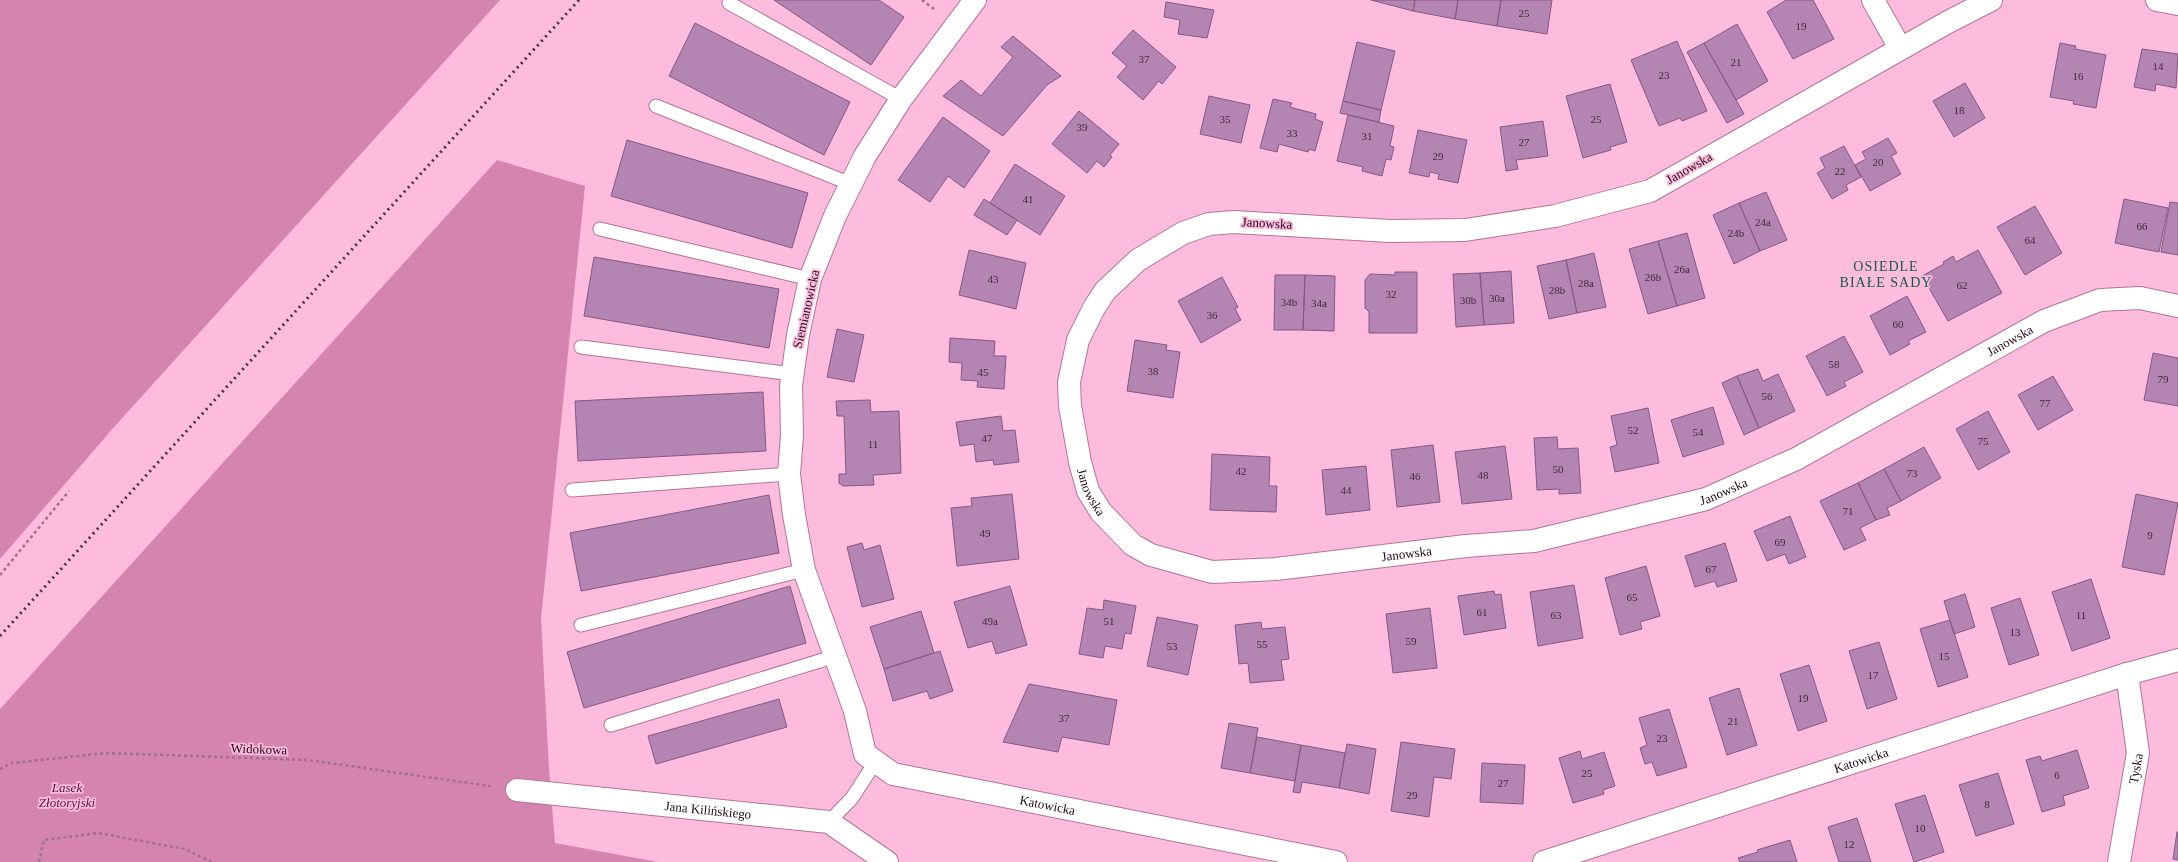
<svg xmlns="http://www.w3.org/2000/svg" width="2178" height="862" font-family="Georgia,serif">
<style>
.green{fill:#d584b0}
.building{fill:#b484b3;stroke:#855885}
.lines{fill:none;stroke-linecap:round;stroke-linejoin:round}
.lane-casing{stroke:#b27595;stroke-width:15}
.street-casing{stroke:#b27595;stroke-width:24}
.path{stroke:#a07089;stroke-width:2.5;stroke-dasharray:3 3;stroke-linecap:butt}
.lane{stroke:#fff;stroke-width:13}
.street{stroke:#fff;stroke-width:22}
.rail{stroke:#4e2f40;stroke-width:3;stroke-dasharray:2 4;stroke-linecap:butt}
.labels{text-anchor:middle;dominant-baseline:central;stroke-width:3.5;stroke-linejoin:round;paint-order:stroke}
.number-label{font-size:11px;fill:#44283d}
.street-label{font-size:13px;fill:#1f0916;stroke:#fdbbdd}
.park-label{font-size:13px;font-style:italic;fill:#57163d;stroke:#fdbbdd}
.neighbourhood-label{font-size:14px;letter-spacing:1px;fill:#135d46;stroke:#fdbbdd}
</style>
<rect width="100%" height="100%" fill="#fdbbdd"/>
<!-- green -->
<path class="green" d="M 0,0 L 500,0 L 115,426 L 0,559 Z
M 497,160 L 585,186 L 541,619 L 549,769 L 555,843 L 658,862 L 0,862 L 0,709 Z"/>
<!-- building -->
<path class="building" d="M 774,0 L 879,0 L 904,17 L 871,65 Z
M 1371,0 L 1415,0 L 1413,11 Z
M 1415,0 L 1458,0 L 1455,19 L 1413,11 Z
M 1458,0 L 1501,0 L 1497,26 L 1455,19 Z
M 1501,0 L 1552,0 L 1547,34 L 1497,26 Z
M 1786,0 L 1813,0 L 1834,39 L 1793,59 L 1767,12 Z
M 1166,2 L 1214,10 L 1207,38 L 1178,34 L 1180,20 L 1164,17 Z
M 695,23 L 850,102 L 824,155 L 669,76 Z
M 1737,24 L 1768,81 L 1736,100 L 1704,43 Z
M 1133,30 L 1176,67 L 1162,84 L 1159,81 L 1143,100 L 1117,77 L 1127,66 L 1112,53 Z
M 1013,36 L 1061,76 L 1047,85 L 1003,136 L 943,96 L 961,80 L 981,96 L 1013,57 L 1001,47 Z
M 1677,41 L 1707,111 L 1682,121 L 1680,118 L 1659,126 L 1631,60 Z
M 1357,42 L 1395,51 L 1381,110 L 1343,101 Z
M 1704,43 L 1744,114 L 1727,123 L 1687,52 Z
M 2060,43 L 2076,46 L 2075,49 L 2106,55 L 2096,108 L 2073,104 L 2074,101 L 2050,97 Z
M 2142,49 L 2178,54 L 2176,88 L 2156,84 L 2155,91 L 2134,87 Z
M 1965,83 L 1985,118 L 1954,137 L 1933,101 Z
M 1610,84 L 1627,142 L 1610,147 L 1611,150 L 1583,158 L 1566,96 Z
M 1209,96 L 1250,105 L 1241,143 L 1200,134 Z
M 1273,99 L 1292,103 L 1290,107 L 1316,114 L 1315,119 L 1323,122 L 1315,151 L 1309,149 L 1308,152 L 1279,144 L 1277,152 L 1260,148 Z
M 1343,101 L 1381,110 L 1379,122 L 1340,113 Z
M 1079,111 L 1119,144 L 1110,155 L 1112,157 L 1104,167 L 1097,161 L 1087,173 L 1052,144 Z
M 1348,115 L 1394,126 L 1390,146 L 1394,147 L 1391,160 L 1386,159 L 1382,176 L 1362,171 L 1363,167 L 1337,161 Z
M 943,117 L 990,151 L 964,188 L 948,176 L 930,202 L 898,180 Z
M 1543,121 L 1548,156 L 1516,160 L 1518,169 L 1506,171 L 1500,127 Z
M 1418,130 L 1467,140 L 1458,183 L 1438,179 L 1439,174 L 1430,172 L 1429,177 L 1409,173 Z
M 1888,138 L 1897,153 L 1891,156 L 1901,174 L 1870,191 L 1855,165 L 1866,159 L 1862,152 Z
M 627,140 L 808,193 L 792,248 L 611,196 Z
M 1844,146 L 1861,177 L 1846,185 L 1848,190 L 1832,199 L 1817,173 L 1825,168 L 1820,158 Z
M 1015,164 L 1065,196 L 1040,235 L 990,203 Z
M 1766,192 L 1787,240 L 1760,251 L 1739,203 Z
M 984,199 L 1017,220 L 1007,235 L 974,215 Z
M 2124,199 L 2168,208 L 2159,252 L 2115,243 Z
M 2170,202 L 2178,203 L 2178,255 L 2161,252 Z
M 1739,203 L 1760,251 L 1734,264 L 1713,215 Z
M 2035,206 L 2062,253 L 2025,275 L 1997,227 Z
M 1687,233 L 1705,298 L 1677,306 L 1658,241 Z
M 1658,241 L 1677,306 L 1648,314 L 1629,249 Z
M 969,250 L 1026,263 L 1016,309 L 959,295 Z
M 1978,250 L 2002,293 L 1948,321 L 1922,276 L 1944,264 L 1943,262 L 1953,256 L 1956,262 Z
M 1594,253 L 1606,307 L 1577,313 L 1566,260 Z
M 594,257 L 779,289 L 769,348 L 584,316 Z
M 1566,260 L 1577,313 L 1549,319 L 1537,266 Z
M 1511,271 L 1514,323 L 1484,325 L 1480,273 Z
M 1395,272 L 1417,272 L 1417,333 L 1369,333 L 1369,312 L 1365,308 L 1365,280 L 1370,274 L 1395,275 Z
M 1480,273 L 1484,325 L 1456,327 L 1453,274 Z
M 1275,275 L 1305,275 L 1303,330 L 1274,330 Z
M 1305,275 L 1335,276 L 1334,331 L 1303,330 Z
M 1222,277 L 1238,307 L 1235,309 L 1241,320 L 1201,343 L 1178,301 Z
M 1907,296 L 1926,332 L 1908,341 L 1910,344 L 1890,355 L 1870,316 Z
M 837,329 L 864,335 L 854,382 L 827,377 Z
M 1844,336 L 1863,372 L 1844,382 L 1846,386 L 1827,396 L 1806,356 Z
M 950,338 L 995,341 L 994,356 L 1006,356 L 1004,389 L 977,387 L 978,381 L 961,380 L 962,363 L 949,362 Z
M 1135,340 L 1167,345 L 1166,350 L 1180,352 L 1173,398 L 1127,391 Z
M 2153,353 L 2178,358 L 2178,406 L 2144,400 Z
M 1758,369 L 1763,381 L 1778,374 L 1795,411 L 1759,428 L 1737,376 Z
M 1737,376 L 1759,428 L 1744,435 L 1722,383 Z
M 2053,376 L 2073,410 L 2038,430 L 2018,395 Z
M 763,392 L 766,451 L 578,461 L 575,401 Z
M 870,400 L 871,412 L 899,411 L 901,473 L 873,475 L 874,485 L 843,486 L 839,483 L 839,474 L 846,474 L 844,416 L 837,416 L 836,401 Z
M 1713,407 L 1724,444 L 1683,457 L 1671,420 Z
M 1648,408 L 1659,463 L 1615,472 L 1610,447 L 1617,445 L 1611,416 Z
M 1988,411 L 2010,452 L 1978,470 L 1956,429 Z
M 1001,416 L 1003,431 L 1015,430 L 1019,462 L 994,465 L 993,460 L 976,462 L 974,444 L 960,446 L 956,422 Z
M 1557,437 L 1558,449 L 1578,448 L 1581,493 L 1559,494 L 1559,489 L 1537,490 L 1534,438 Z
M 1433,445 L 1440,502 L 1397,507 L 1391,450 Z
M 1505,446 L 1512,499 L 1462,504 L 1455,452 Z
M 1924,447 L 1941,478 L 1901,501 L 1884,469 Z
M 1212,454 L 1270,457 L 1269,486 L 1277,486 L 1276,512 L 1210,510 Z
M 1366,466 L 1370,510 L 1326,515 L 1322,470 Z
M 1884,469 L 1901,501 L 1887,508 L 1890,515 L 1876,520 L 1858,483 Z
M 1858,483 L 1876,520 L 1860,528 L 1866,540 L 1844,550 L 1820,501 Z
M 1012,494 L 1019,559 L 957,566 L 951,508 L 972,506 L 971,498 Z
M 2136,494 L 2178,503 L 2164,575 L 2122,567 Z
M 769,495 L 779,553 L 581,591 L 570,533 Z
M 1790,516 L 1806,557 L 1789,564 L 1785,554 L 1767,561 L 1754,531 Z
M 862,543 L 864,550 L 880,545 L 894,599 L 862,607 L 847,547 Z
M 1725,543 L 1737,581 L 1717,587 L 1715,581 L 1695,587 L 1685,556 Z
M 1646,566 L 1660,616 L 1640,622 L 1642,629 L 1620,635 L 1605,578 Z
M 2091,579 L 2110,638 L 2072,651 L 2052,592 Z
M 1574,585 L 1583,638 L 1538,646 L 1530,592 Z
M 790,586 L 806,643 L 584,708 L 567,652 Z
M 1010,586 L 1027,645 L 996,654 L 992,641 L 968,648 L 954,602 Z
M 1494,591 L 1495,595 L 1501,594 L 1506,628 L 1464,635 L 1458,596 Z
M 1965,594 L 1975,627 L 1954,634 L 1944,601 Z
M 2020,598 L 2039,655 L 2009,665 L 1991,608 Z
M 1104,600 L 1136,606 L 1131,634 L 1125,633 L 1122,649 L 1105,646 L 1103,658 L 1079,654 L 1087,608 L 1103,610 Z
M 1430,608 L 1437,668 L 1393,673 L 1386,614 Z
M 921,611 L 934,653 L 884,669 L 870,627 Z
M 1157,617 L 1198,625 L 1188,675 L 1147,666 Z
M 1950,620 L 1968,677 L 1938,687 L 1920,629 Z
M 1261,622 L 1262,629 L 1285,627 L 1289,659 L 1281,660 L 1284,680 L 1250,683 L 1248,663 L 1239,664 L 1235,625 Z
M 1879,642 L 1897,699 L 1867,709 L 1849,651 Z
M 940,651 L 953,691 L 930,699 L 927,691 L 893,701 L 884,669 Z
M 1809,665 L 1827,721 L 1798,731 L 1780,674 Z
M 1029,684 L 1117,700 L 1109,745 L 1062,737 L 1058,752 L 1003,742 Z
M 1739,688 L 1757,745 L 1727,755 L 1709,698 Z
M 779,699 L 787,727 L 656,764 L 648,736 Z
M 1669,709 L 1687,767 L 1657,776 L 1652,762 L 1645,764 L 1640,748 L 1647,745 L 1639,718 Z
M 1229,723 L 1258,728 L 1250,773 L 1221,768 Z
M 1257,737 L 1301,745 L 1295,781 L 1250,773 Z
M 1401,742 L 1455,749 L 1451,779 L 1434,777 L 1429,817 L 1391,811 Z
M 1347,744 L 1376,749 L 1369,794 L 1339,788 Z
M 1301,745 L 1345,753 L 1339,788 L 1302,782 L 1300,793 L 1293,792 Z
M 2077,750 L 2089,788 L 2063,796 L 2065,805 L 2042,812 L 2026,760 L 2040,756 L 2042,761 Z
M 1580,751 L 1582,759 L 1604,752 L 1615,786 L 1603,790 L 1604,794 L 1573,803 L 1559,758 Z
M 1482,763 L 1525,765 L 1523,804 L 1480,802 Z
M 1998,773 L 2014,824 L 1976,836 L 1959,785 Z
M 1925,795 L 1944,852 L 1914,862 L 1895,804 Z
M 1857,818 L 1871,862 L 1839,862 L 1828,827 Z
M 2177,832 L 2178,832 L 2178,860 L 2173,859 Z
M 1790,840 L 1797,862 L 1740,862 L 1738,858 L 1758,852 L 1757,850 Z"/>
<g class="lines">
<defs>
<path id="lane" d="M 729,3 L 901,99
M 656,106 L 851,184
M 600,229 L 810,279
M 581,347 L 792,374
M 572,490 L 789,474
M 581,625 L 804,570
M 611,725 L 836,656
M 829,822 L 852,798 L 876,761"/>
<g id="street">
<path id="s1" d="M 975,0 L 901,99 L 865,156 L 835,216 L 810,279 L 798,335 L 791,386 L 792,435 L 789,474 L 794,515 L 804,570 L 855,711 L 865,754 L 893,774 L 1336,862"/>
<path d="M 1873,0 L 1900,48"/>
<path id="s2" d="M 1991,0 L 1948,22 L 1650,191 L 1555,216 L 1465,230 L 1390,231 L 1234,222 L 1209,224 L 1183,233 L 1138,260 L 1105,291 L 1094,308 L 1078,340 L 1069,382 L 1070,406 L 1080,462 L 1088,491 L 1101,512 L 1133,545 L 1151,555 L 1212,572 L 1276,569 L 1466,546 L 1534,541 L 1706,499 L 1796,459 L 2044,321 L 2100,300 L 2140,298 L 2178,306"/>
<path d="M 2157,0 L 2178,4"/>
<path id="s3" d="M 517,790 L 829,822 L 887,862"/>
<path id="s4" d="M 1544,862 L 2127,674 L 2178,660"/>
<path id="s5" d="M 2119,862 L 2138,753 L 2127,674"/>
</g>
</defs>
<!-- lane casing -->
<use href="#lane" class="lane-casing"/>
<!-- street casing -->
<use href="#street" class="street-casing"/>
<!-- path -->
<path class="path" d="M 922,0 L 934,9
M 0,575 L 69,491
M 0,769 L 12,763 L 107,753 L 308,760 L 490,786
M 39,862 L 44,840 L 98,833 L 185,849 L 212,862"/>
<!-- lane -->
<use href="#lane" class="lane"/>
<!-- street -->
<use href="#street" class="street"/>
<!-- rail -->
<path class="rail" d="M 0,636 L 579,0"/>
</g>
<g class="labels">
<!-- number labels -->
<g class="number-label">
<text x="1524" y="13">25</text>
<text x="1801" y="26">19</text>
<text x="1144" y="59">37</text>
<text x="1736" y="62">21</text>
<text x="2158" y="66">14</text>
<text x="1664" y="75">23</text>
<text x="2078" y="76">16</text>
<text x="1959" y="110">18</text>
<text x="1225" y="119">35</text>
<text x="1596" y="119">25</text>
<text x="1082" y="127">39</text>
<text x="1292" y="133">33</text>
<text x="1367" y="136">31</text>
<text x="1524" y="142">27</text>
<text x="1438" y="156">29</text>
<text x="1878" y="162">20</text>
<text x="1840" y="171">22</text>
<text x="1028" y="199">41</text>
<text x="1763" y="222">24a</text>
<text x="2142" y="226">66</text>
<text x="1736" y="233">24b</text>
<text x="2030" y="240">64</text>
<text x="1682" y="269">26a</text>
<text x="1653" y="277">26b</text>
<text x="993" y="279">43</text>
<text x="1586" y="283">28a</text>
<text x="1962" y="285">62</text>
<text x="1557" y="290">28b</text>
<text x="1391" y="294">32</text>
<text x="1497" y="298">30a</text>
<text x="1468" y="300">30b</text>
<text x="1289" y="302">34b</text>
<text x="1319" y="303">34a</text>
<text x="1212" y="315">36</text>
<text x="1898" y="324">60</text>
<text x="1834" y="364">58</text>
<text x="1153" y="371">38</text>
<text x="983" y="372">45</text>
<text x="2163" y="379">79</text>
<text x="1767" y="396">56</text>
<text x="2045" y="403">77</text>
<text x="1633" y="430">52</text>
<text x="1698" y="432">54</text>
<text x="987" y="438">47</text>
<text x="1983" y="441">75</text>
<text x="873" y="444">11</text>
<text x="1558" y="469">50</text>
<text x="1241" y="471">42</text>
<text x="1912" y="473">73</text>
<text x="1483" y="475">48</text>
<text x="1415" y="476">46</text>
<text x="1346" y="490">44</text>
<text x="1848" y="511">71</text>
<text x="985" y="533">49</text>
<text x="2150" y="535">9</text>
<text x="1780" y="542">69</text>
<text x="1711" y="569">67</text>
<text x="1632" y="597">65</text>
<text x="1482" y="612">61</text>
<text x="1556" y="615">63</text>
<text x="2081" y="615">11</text>
<text x="990" y="621">49a</text>
<text x="1109" y="621">51</text>
<text x="2015" y="632">13</text>
<text x="1411" y="641">59</text>
<text x="1262" y="644">55</text>
<text x="1172" y="646">53</text>
<text x="1944" y="656">15</text>
<text x="1873" y="675">17</text>
<text x="1803" y="698">19</text>
<text x="1064" y="718">37</text>
<text x="1733" y="721">21</text>
<text x="1662" y="738">23</text>
<text x="1587" y="773">25</text>
<text x="2057" y="775">6</text>
<text x="1503" y="783">27</text>
<text x="1412" y="795">29</text>
<text x="1987" y="804">8</text>
<text x="1920" y="828">10</text>
<text x="1849" y="844">12</text>
</g>
<!-- street labels -->
<g class="street-label">
<text transform="translate(1689 168) rotate(-30)">Janowska</text>
<text transform="translate(1267 223) rotate(3)">Janowska</text>
<text transform="translate(806 309) rotate(-77)">Siemianowicka</text>
<text stroke="none"><textPath href="#s2" startOffset="2170">Janowska</textPath></text>
<text stroke="none"><textPath href="#s2" startOffset="1846">Janowska</textPath></text>
<text stroke="none"><textPath href="#s2" startOffset="1174">Janowska</textPath></text>
<text stroke="none"><textPath href="#s2" startOffset="1522">Janowska</textPath></text>
<text transform="translate(259 749) rotate(2)">Widokowa</text>
<text stroke="none"><textPath href="#s4" startOffset="333">Katowicka</textPath></text>
<text stroke="none"><textPath href="#s5" startOffset="95">Tyska</textPath></text>
<text stroke="none"><textPath href="#s1" startOffset="1006">Katowicka</textPath></text>
<text stroke="none"><textPath href="#s3" startOffset="192">Jana Kilińskiego</textPath></text>
</g>
<!-- park labels -->
<g class="park-label">
<text x="67" y="787">Lasek<tspan x="67" dy="15">Złotoryjski</tspan></text>
</g>
<!-- neighbourhood labels -->
<g class="neighbourhood-label">
<text x="1886" y="266">OSIEDLE<tspan x="1886" dy="16">BIAŁE SADY</tspan></text>
</g>
</g>
</svg>
